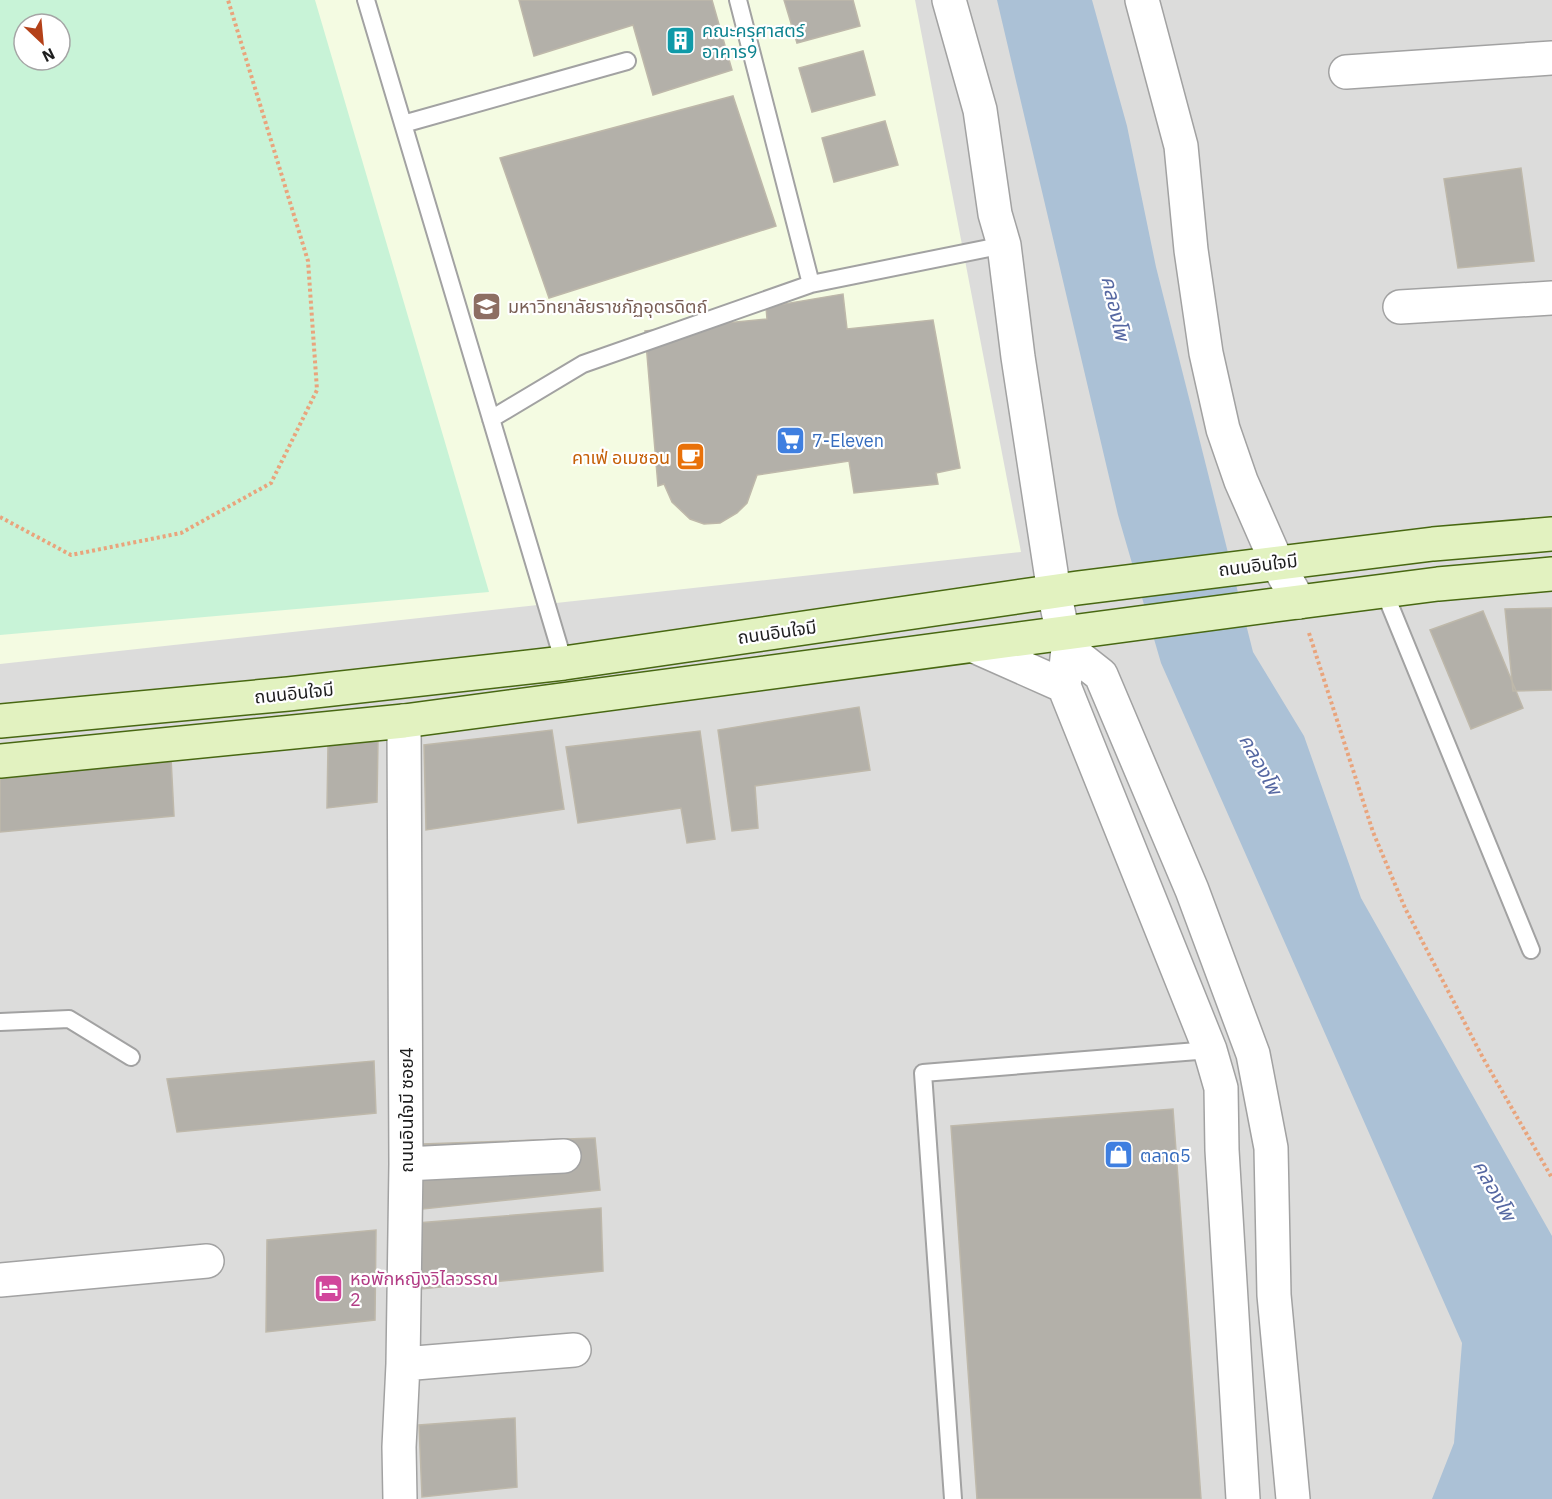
<svg xmlns="http://www.w3.org/2000/svg" width="1552" height="1499" font-family="'IBM Plex Sans','Noto Sans Thai',sans-serif">
<style>
.residential{fill:#dcdcdb;fill-rule:evenodd}
.education{fill:#f4fbe2;fill-rule:evenodd}
.park{fill:#c8f3d7;fill-rule:evenodd}
.water{fill:#abc1d6}
.building{fill:#b3b0a9;stroke:#beb8aa;stroke-width:1.5}
.lines{fill:none;stroke-linecap:round;stroke-linejoin:round}
.service-casing{stroke:#a2a2a2;stroke-width:20}
.minor-casing{stroke:#a2a2a2;stroke-width:36}
.secondary-casing{stroke:#486812;stroke-width:36}
.path{stroke:#e9a47c;stroke-width:4;stroke-dasharray:3 3;stroke-linecap:butt}
.service{stroke:#fff;stroke-width:16}
.minor{stroke:#fff;stroke-width:33}
.secondary{stroke:#e2f2c0;stroke-width:33}
.labels{text-anchor:middle;dominant-baseline:central;stroke-width:4.5;stroke-linejoin:round;paint-order:stroke}
.culture-label{font-size:18px;fill:#0d838f;stroke:#fff;text-anchor:start}
.education-label{font-size:18px;fill:#785e54;stroke:#fff;text-anchor:start}
.shop-label{font-size:18px;fill:#366cbe;stroke:#fff;text-anchor:start}
.food-label{font-size:18px;fill:#c56008;stroke:#fff;text-anchor:end}
.street-label{font-size:18px;fill:#1e1e1e;stroke:#fff}
.hotel-label{font-size:18px;fill:#b23c85;stroke:#fff;text-anchor:start}
.water-label{font-size:20px;font-style:italic;fill:#5668a2;stroke:#fff}
</style>
<rect width="100%" height="100%" fill="#eeede6"/>
<!-- residential -->
<path class="residential" d="M 0,0 L 1552,0 L 1552,1499 L 0,1499 ZM 24,24 L 60,24 L 60,60 L 24,60 Z"/>
<!-- education -->
<path class="education" d="M 0,0 L 915,0 L 1021,552 L 0,664 ZM 24,24 L 60,24 L 60,60 L 24,60 Z"/>
<!-- park -->
<path class="park" d="M 0,0 L 315,0 L 489,592 L 0,635 ZM 24,24 L 60,24 L 60,60 L 24,60 Z"/>
<!-- water -->
<path class="water" d="M 997,0 L 1092,0 L 1127,126 L 1156,267 L 1253,652 L 1304,736 L 1361,898 L 1552,1236 L 1552,1499 L 1432,1499 L 1454,1443 L 1462,1343 L 1161,663 L 1118,515 Z"/>
<!-- building -->
<path class="building" d="M 519,0 L 712,0 L 732,70 L 653,95 L 633,25 L 534,56 Z
M 784,0 L 853,0 L 860,26 L 797,43 Z
M 863,51 L 875,95 L 812,112 L 799,68 Z
M 733,96 L 776,226 L 549,298 L 500,158 Z
M 885,121 L 898,165 L 834,182 L 822,138 Z
M 1521,168 L 1534,261 L 1458,268 L 1444,179 Z
M 843,294 L 847,329 L 933,320 L 960,468 L 936,473 L 938,484 L 854,493 L 849,461 L 757,475 L 747,503 L 737,513 L 720,523 L 704,524 L 690,519 L 672,502 L 664,484 L 658,486 L 645,331 L 767,319 L 766,307 Z
M 1552,608 L 1552,690 L 1513,691 L 1505,609 Z
M 1483,611 L 1523,708 L 1471,729 L 1430,630 Z
M 859,707 L 870,770 L 755,786 L 758,828 L 732,831 L 718,730 Z
M 552,730 L 564,809 L 426,830 L 424,745 Z
M 700,731 L 715,839 L 687,843 L 681,808 L 578,823 L 566,747 Z
M 378,740 L 377,802 L 327,808 L 328,744 Z
M 171,758 L 174,816 L 0,832 L 0,774 Z
M 374,1061 L 376,1113 L 177,1132 L 167,1079 Z
M 1173,1109 L 1201,1499 L 977,1499 L 951,1126 Z
M 595,1138 L 600,1190 L 423,1209 L 422,1144 Z
M 601,1208 L 603,1271 L 421,1289 L 417,1223 Z
M 376,1230 L 375,1320 L 266,1332 L 267,1240 Z
M 515,1418 L 517,1487 L 422,1497 L 419,1425 Z"/>
<g class="lines">
<defs>
<path id="service" d="M 366,0 L 564,663
M 738,0 L 811,284
M 403,124 L 627,61
M 491,419 L 583,364 L 811,284 L 1004,245
M 1384,591 L 1531,950
M 0,1022 L 69,1019 L 131,1057
M 953,1499 L 923,1073 L 1210,1050"/>
<path id="minor" d="M 949,0 L 980,110 L 995,214 L 1004,245 L 1018,357 L 1054,592 L 1063,634 L 1068,649 L 1064,686 L 1210,1050 L 1221,1088 L 1222,1150 L 1243,1499
M 1142,0 L 1181,146 L 1191,250 L 1206,353 L 1223,429 L 1241,481 L 1277,563 L 1299,602
M 1346,72 L 1552,58
M 1400,307 L 1552,298
M 974,646 L 1064,686
M 1068,649 L 1101,675 L 1192,890 L 1253,1054 L 1271,1148 L 1274,1295 L 1293,1499
M 406,1164 L 564,1156
M 0,1280 L 207,1261
M 403,1364 L 574,1350
M 400,1499 L 399,1447 L 403,1364 L 406,1164 L 404,721"/>
<path id="secondary" d="M 0,721 L 288,694 L 564,663 L 1078,588 L 1433,544 L 1552,534
M 0,761 L 404,721 L 1275,605 L 1438,584 L 1552,574"/>
</defs>
<!-- service casing -->
<use href="#service" class="service-casing"/>
<!-- minor casing -->
<use href="#minor" class="minor-casing"/>
<!-- secondary casing -->
<use href="#secondary" class="secondary-casing"/>
<!-- path -->
<path class="path" d="M 0,517 L 71,555 L 181,533 L 271,483 L 317,390 L 308,261 L 228,0
M 1309,633 L 1373,832 L 1405,908 L 1483,1058 L 1552,1178"/>
<!-- service -->
<use href="#service" class="service"/>
<!-- minor -->
<use href="#minor" class="minor"/>
<!-- secondary -->
<use href="#secondary" class="secondary"/>
</g>
<!-- icons -->
<defs>
<symbol id="building-square" viewBox="-11 -11 22 22"><rect x="-9" y="-9" width="18" height="18" rx="4" fill="#0f9aa8" stroke="#fff"/><path d="M-4-6H4V6H1V3H-1V6H-4ZM-2.5-4.3h1.7v1.8h-1.7ZM.8-4.3h1.7v1.8H.8ZM-2.5-1h1.7V.8h-1.7ZM.8-1h1.7V.8H.8Z" fill="#fff"/></symbol>
<symbol id="university-square" viewBox="-11 -11 22 22"><rect x="-9" y="-9" width="18" height="18" rx="4" fill="#8d6e63" stroke="#fff"/><path d="M0-5L7-2L0 1L-7-2ZM-4 1L0 2.5L4 1V4Q0 6-4 4Z" fill="#fff"/></symbol>
<symbol id="supermarket-square" viewBox="-11 -11 22 22"><rect x="-9" y="-9" width="18" height="18" rx="4" fill="#3f7fe0" stroke="#fff"/><path d="M-6-5.5h2.5l.6 2H6L4.5 2H-2.5L-4.4-4H-6ZM-1.5 3.2a1.3 1.3 0 1 0 .1 0ZM3 3.2a1.3 1.3 0 1 0 .1 0Z" fill="#fff"/></symbol>
<symbol id="cafe-square" viewBox="-11 -11 22 22"><rect x="-9" y="-9" width="18" height="18" rx="4" fill="#e8710a" stroke="#fff"/><path d="M-5.5-4.5H6V0H3Q3 3.5 0 3.5H-2.5Q-5.5 3.5-5.5 0ZM3-3.2v2h1.7v-2ZM-6 4.5H4V6H-6Z" fill="#fff"/></symbol>
<symbol id="shop-square" viewBox="-11 -11 22 22"><rect x="-9" y="-9" width="18" height="18" rx="4" fill="#3f7fe0" stroke="#fff"/><path d="M-5-2.5h2.3a2.7 3.5 0 0 1 5.4 0H5L5.5 6h-11ZM-1.5-2.5h3a1.5 2.3 0 0 0-3 0Z" fill="#fff"/></symbol>
<symbol id="hotel-square" viewBox="-11 -11 22 22"><rect x="-9" y="-9" width="18" height="18" rx="4" fill="#d1479c" stroke="#fff"/><path d="M-6-4.5h1.5V1H6V5H4.5V3h-9V5H-6ZM-4 0a1.8 1.8 0 1 1 3.6 0ZM.5 0V-2.5h3Q6-2.5 6 0Z" fill="#fff"/></symbol>
</defs>
<g fill-rule="evenodd">
<use href="#building-square" x="664" y="24" width="33" height="33"/>
<use href="#university-square" x="470" y="290" width="33" height="33"/>
<use href="#supermarket-square" x="774" y="424" width="33" height="33"/>
<use href="#cafe-square" x="674" y="440" width="33" height="33"/>
<use href="#shop-square" x="1102" y="1138" width="33" height="33"/>
<use href="#hotel-square" x="312" y="1272" width="33" height="33"/>
</g>
<g class="labels">
<!-- culture labels -->
<g class="culture-label">
<text x="702" y="30">คณะครุศาสตร์<tspan x="702" dy="21">อาคาร9</tspan></text>
</g>
<!-- education labels -->
<g class="education-label">
<text x="508" y="306">มหาวิทยาลัยราชภัฏอุตรดิตถ์</text>
</g>
<!-- shop labels -->
<g class="shop-label">
<text x="812" y="440">7-Eleven</text>
<text x="1140" y="1155">ตลาด5</text>
</g>
<!-- food labels -->
<g class="food-label">
<text x="670" y="457">คาเฟ่ อเมซอน</text>
</g>
<!-- street labels -->
<g class="street-label">
<text transform="translate(1258 565) rotate(-7)">ถนนอินใจมี</text>
<text transform="translate(777 632) rotate(-8)">ถนนอินใจมี</text>
<text transform="translate(294 693) rotate(-6)">ถนนอินใจมี</text>
<text transform="translate(406 1110) rotate(-90)">ถนนอินใจมี ซอย4</text>
</g>
<!-- hotel labels -->
<g class="hotel-label">
<text x="350" y="1278">หอพักหญิงวิไลวรรณ<tspan x="350" dy="21">2</tspan></text>
</g>
<!-- water labels -->
<g class="water-label">
<text transform="translate(1116 308) rotate(77)">คลองโพ</text>
<text transform="translate(1261 764) rotate(61)">คลองโพ</text>
<text transform="translate(1495 1190) rotate(61)">คลองโพ</text>
</g>
</g>
<!-- north arrow -->
<g transform="translate(42 42) rotate(154)"><circle r="28" fill="#ffffff" stroke="#a5a5a5" stroke-width="1.5"/>
<path d="M0-4.5L10 22L0 15L-10 22Z" fill="#b44119"/>
<text y="-9" font-size="16" font-weight="bold" text-anchor="middle" fill="#1e1e1e">N</text>
</g>
</svg>
